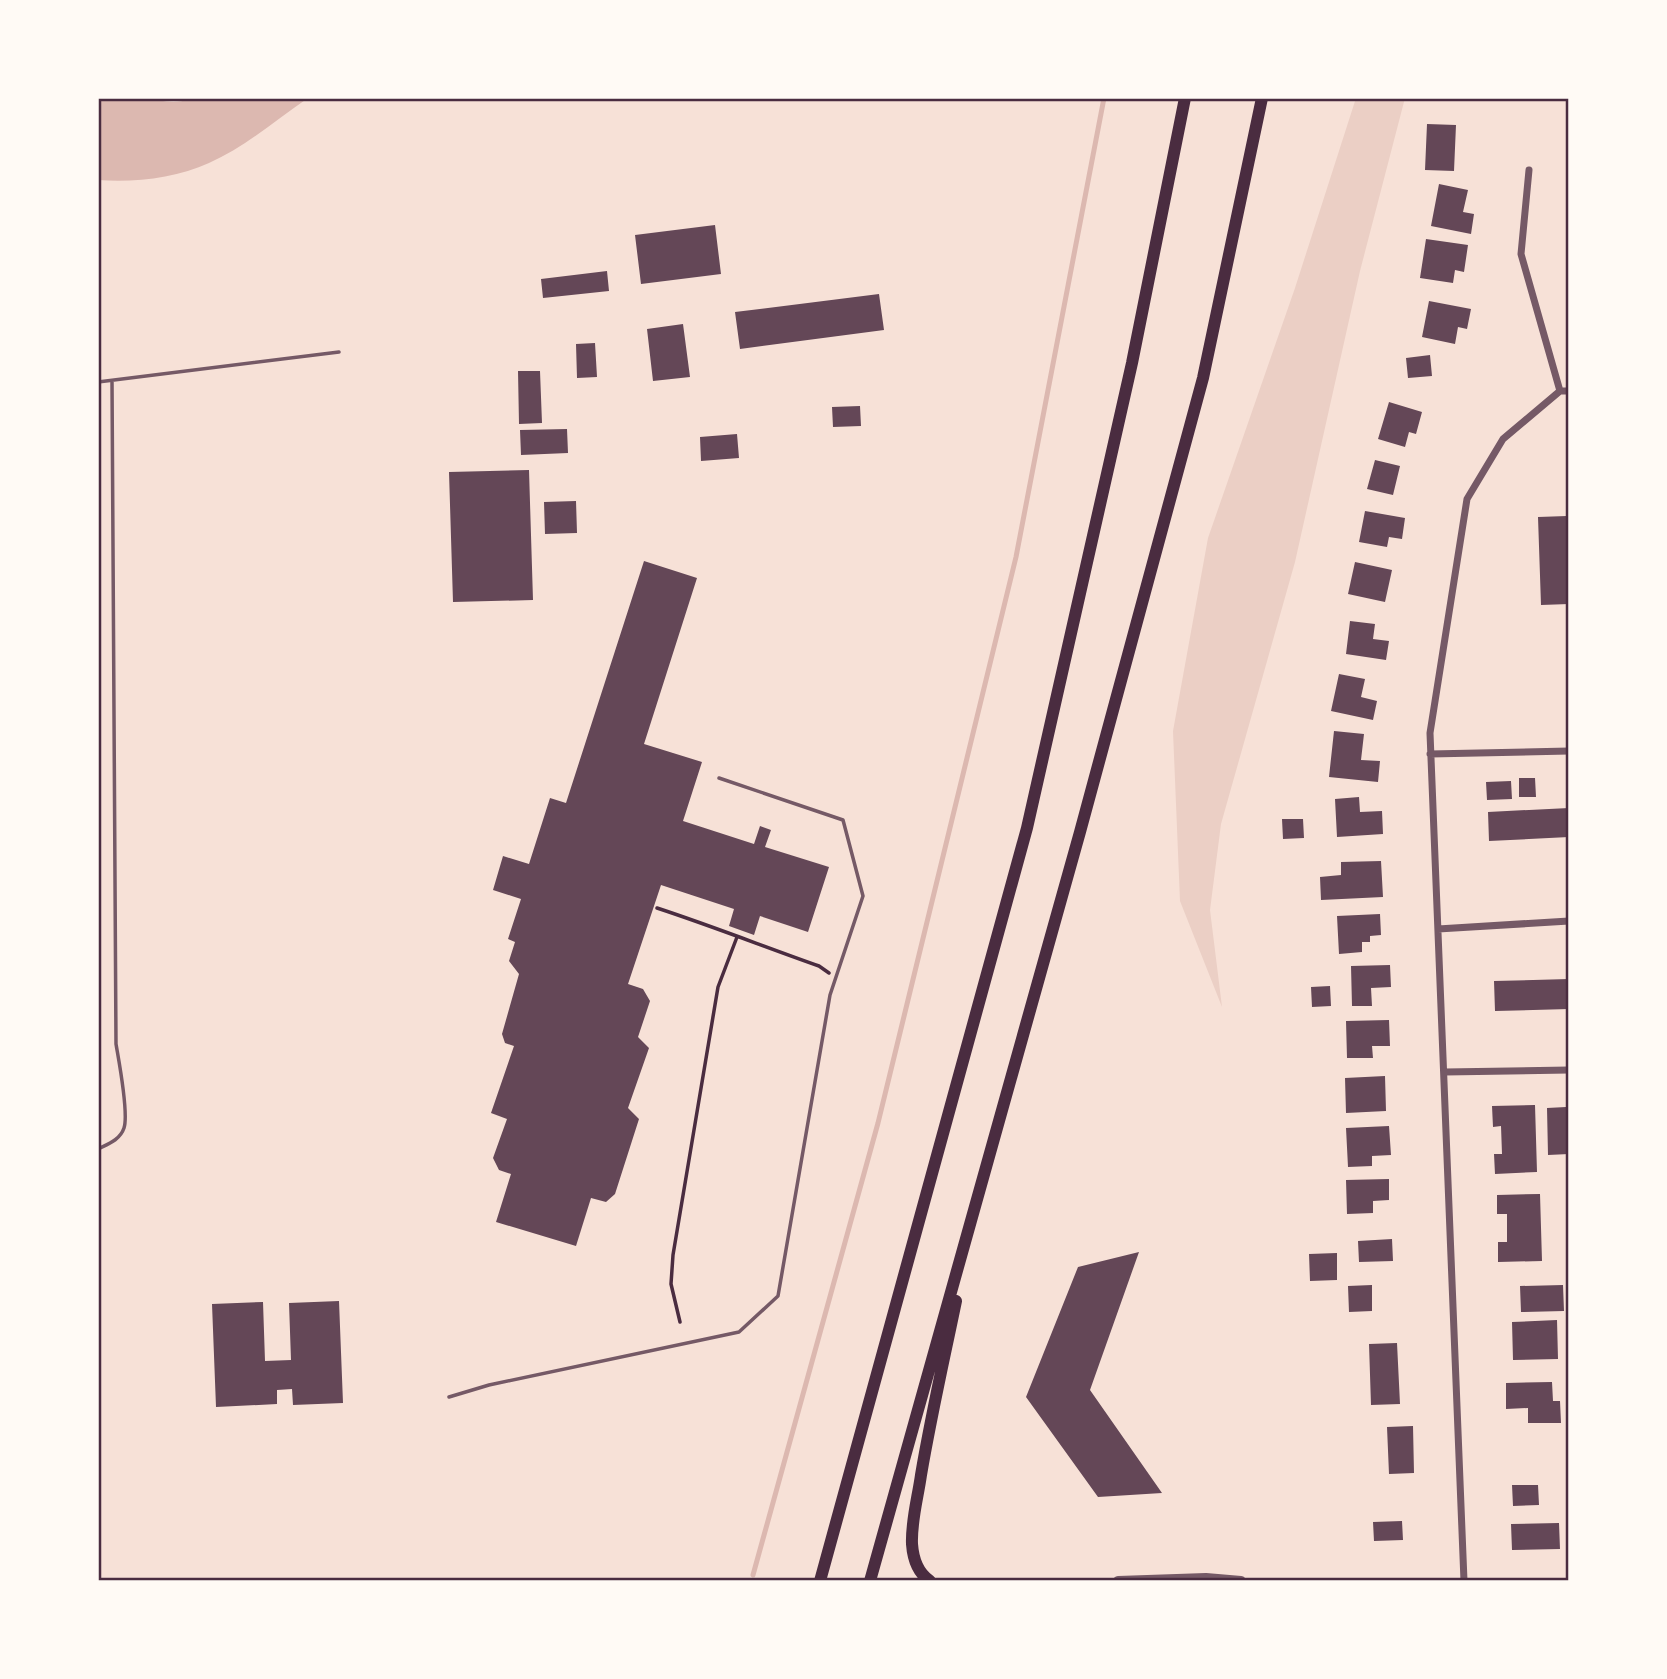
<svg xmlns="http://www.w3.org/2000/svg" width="1667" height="1679" font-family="'Alegreya Sans',sans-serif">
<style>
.green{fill:#ebcfc5}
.water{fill:#dcb8b0}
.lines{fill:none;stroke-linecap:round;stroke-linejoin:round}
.stream{stroke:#dcb8b0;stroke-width:5}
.building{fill:#644757}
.path{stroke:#4a2c40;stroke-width:3.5}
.service{stroke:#755966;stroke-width:3.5}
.minor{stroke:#755966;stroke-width:7}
.tertiary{stroke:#755966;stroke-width:10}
.trunk{stroke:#4a2c40;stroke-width:12}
.neatline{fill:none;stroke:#4a2c40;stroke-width:2.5}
</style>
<rect width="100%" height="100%" fill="#f7e1d7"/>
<!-- green -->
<path class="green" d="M 1356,98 L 1405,98 L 1360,271 L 1295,562 L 1221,824 L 1210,910 L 1222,1007 L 1180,901 L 1173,731 L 1208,538 L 1295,288 Z"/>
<!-- water -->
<path class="water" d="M 98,98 C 113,98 130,96 145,98 C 161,100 175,106 190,98 L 308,98 C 276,120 245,147 209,163 C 176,178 134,183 98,180 Z"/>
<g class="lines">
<!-- stream -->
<path class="stream" d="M 753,1575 L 878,1123 L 1016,557 L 1104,98"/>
</g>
<!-- building -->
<path class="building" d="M 1427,124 L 1456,125 L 1454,171 L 1425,170 Z
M 1439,184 L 1468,190 L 1463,212 L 1474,214 L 1471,234 L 1431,226 Z
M 715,225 L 721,274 L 641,284 L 635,235 Z
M 1426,239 L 1468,245 L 1464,272 L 1455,270 L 1453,283 L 1420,278 Z
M 607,271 L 609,291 L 543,298 L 541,279 Z
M 879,294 L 884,330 L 740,349 L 735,312 Z
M 1429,301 L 1471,309 L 1467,329 L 1458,327 L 1455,344 L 1422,337 Z
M 683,324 L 690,377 L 653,381 L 647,329 Z
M 595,343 L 597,377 L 577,378 L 576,344 Z
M 1430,355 L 1432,376 L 1408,378 L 1406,358 Z
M 518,371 L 540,371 L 542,423 L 519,424 Z
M 1389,402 L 1422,412 L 1416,434 L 1409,432 L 1405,447 L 1378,439 Z
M 860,406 L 861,426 L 833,427 L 832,407 Z
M 567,429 L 568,453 L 521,455 L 520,430 Z
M 737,434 L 739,458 L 701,461 L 700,437 Z
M 1375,460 L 1400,466 L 1393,495 L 1367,489 Z
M 529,470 L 533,600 L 453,602 L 449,472 Z
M 576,501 L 577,533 L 545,534 L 544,502 Z
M 1365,511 L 1405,518 L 1402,539 L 1389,537 L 1387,547 L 1359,542 Z
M 1567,516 L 1569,604 L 1541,605 L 1538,517 Z
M 644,561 L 697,578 L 644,744 L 702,762 L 683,821 L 754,844 L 760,826 L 771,830 L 765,847 L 829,867 L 808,932 L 760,916 L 754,935 L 729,926 L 734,909 L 661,885 L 628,984 L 643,989 L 650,1001 L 638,1037 L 649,1048 L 628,1108 L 639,1119 L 615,1194 L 606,1202 L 591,1198 L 576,1246 L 496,1222 L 511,1174 L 499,1170 L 493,1158 L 507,1119 L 491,1113 L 514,1046 L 505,1043 L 502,1034 L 519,974 L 509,961 L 515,942 L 508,939 L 521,899 L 493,890 L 503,856 L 529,864 L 550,798 L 566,803 Z
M 1355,562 L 1392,570 L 1385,602 L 1348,594 Z
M 1350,621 L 1375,624 L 1373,639 L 1389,641 L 1386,660 L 1346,654 Z
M 1339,674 L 1365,679 L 1361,697 L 1377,701 L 1373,720 L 1331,711 Z
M 1334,731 L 1364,734 L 1361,760 L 1380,761 L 1378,782 L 1329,777 Z
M 1519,778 L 1535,778 L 1536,797 L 1519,797 Z
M 1511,781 L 1512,799 L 1487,800 L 1486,782 Z
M 1359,797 L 1360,812 L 1382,811 L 1383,834 L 1337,837 L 1335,799 Z
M 1569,808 L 1569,837 L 1489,841 L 1488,812 Z
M 1282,819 L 1303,819 L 1304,838 L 1283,839 Z
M 1381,861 L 1383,897 L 1321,900 L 1320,877 L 1341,875 L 1341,862 Z
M 1380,914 L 1381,935 L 1370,936 L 1370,942 L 1362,942 L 1362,952 L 1339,954 L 1337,916 Z
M 1390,965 L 1391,987 L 1371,988 L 1372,1006 L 1352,1006 L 1351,966 Z
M 1569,979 L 1569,1009 L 1495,1011 L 1494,981 Z
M 1330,986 L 1331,1006 L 1312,1007 L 1311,987 Z
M 1389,1020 L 1390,1046 L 1372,1046 L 1373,1058 L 1347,1058 L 1346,1021 Z
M 1385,1076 L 1386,1111 L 1346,1113 L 1345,1078 Z
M 1535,1105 L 1537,1172 L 1495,1174 L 1494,1154 L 1502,1154 L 1501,1126 L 1493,1127 L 1492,1106 Z
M 1566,1107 L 1566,1116 L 1569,1116 L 1569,1154 L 1548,1155 L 1547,1108 Z
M 1389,1126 L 1391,1155 L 1372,1156 L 1372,1166 L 1348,1167 L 1346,1128 Z
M 1389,1179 L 1389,1200 L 1373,1201 L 1373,1213 L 1347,1214 L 1346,1180 Z
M 1540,1194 L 1542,1261 L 1498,1262 L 1498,1242 L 1507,1242 L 1507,1214 L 1497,1214 L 1497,1195 Z
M 1392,1239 L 1393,1261 L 1359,1262 L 1358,1241 Z
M 1139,1252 L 1090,1390 L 1162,1493 L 1098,1497 L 1026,1397 L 1078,1267 Z
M 1337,1253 L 1337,1280 L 1310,1281 L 1309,1254 Z
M 1372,1285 L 1372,1311 L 1349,1312 L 1348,1286 Z
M 1563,1285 L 1564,1311 L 1521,1312 L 1520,1286 Z
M 339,1301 L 343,1403 L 293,1405 L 292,1389 L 277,1390 L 277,1404 L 216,1407 L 212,1304 L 263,1302 L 265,1361 L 291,1360 L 289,1303 Z
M 1557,1320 L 1558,1359 L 1513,1360 L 1512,1322 Z
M 1397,1343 L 1400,1404 L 1371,1405 L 1369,1344 Z
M 1552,1382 L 1553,1401 L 1560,1401 L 1561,1423 L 1528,1423 L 1528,1408 L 1506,1409 L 1506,1383 Z
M 1413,1426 L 1414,1473 L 1389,1474 L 1387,1427 Z
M 1512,1485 L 1538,1485 L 1539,1505 L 1513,1506 Z
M 1402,1521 L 1403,1540 L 1374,1541 L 1373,1522 Z
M 1559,1523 L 1560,1549 L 1512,1550 L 1511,1524 Z"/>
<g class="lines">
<!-- path -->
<path class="path" d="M 657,908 C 712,926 765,947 819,966 L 829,973
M 680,1322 L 671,1284 L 673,1255 L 718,987 L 737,937"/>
<!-- service -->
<path class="service" d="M 98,382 L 339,352
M 98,1149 C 108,1144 120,1140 124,1128 C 129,1113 119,1062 116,1044 L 112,381
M 449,1397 L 489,1385 L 739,1332 L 778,1296 L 830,995 L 863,896 L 843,820 L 719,778"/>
<!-- minor -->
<path class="minor" d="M 1529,170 L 1521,254 L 1560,391
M 1430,754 L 1569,751
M 1438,929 L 1569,921
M 1445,1072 L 1569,1070
M 1464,1581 L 1430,733 L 1467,499 L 1503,439 L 1560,391 L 1569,391"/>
<!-- tertiary -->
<path class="tertiary" d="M 1118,1581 L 1206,1578 L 1241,1581"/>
<!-- trunk -->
<path class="trunk" d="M 820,1581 L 1027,828 L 1132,363 L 1185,98
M 870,1581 L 1080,832 L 1203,378 L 1262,98
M 930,1581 C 918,1573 913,1558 912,1544 C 911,1521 918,1497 921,1475 C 931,1416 944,1359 956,1301"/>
</g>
<!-- border -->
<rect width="1667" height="1679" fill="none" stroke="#fffaf5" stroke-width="200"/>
<rect x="100" y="100" width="1467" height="1479" class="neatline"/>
</svg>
